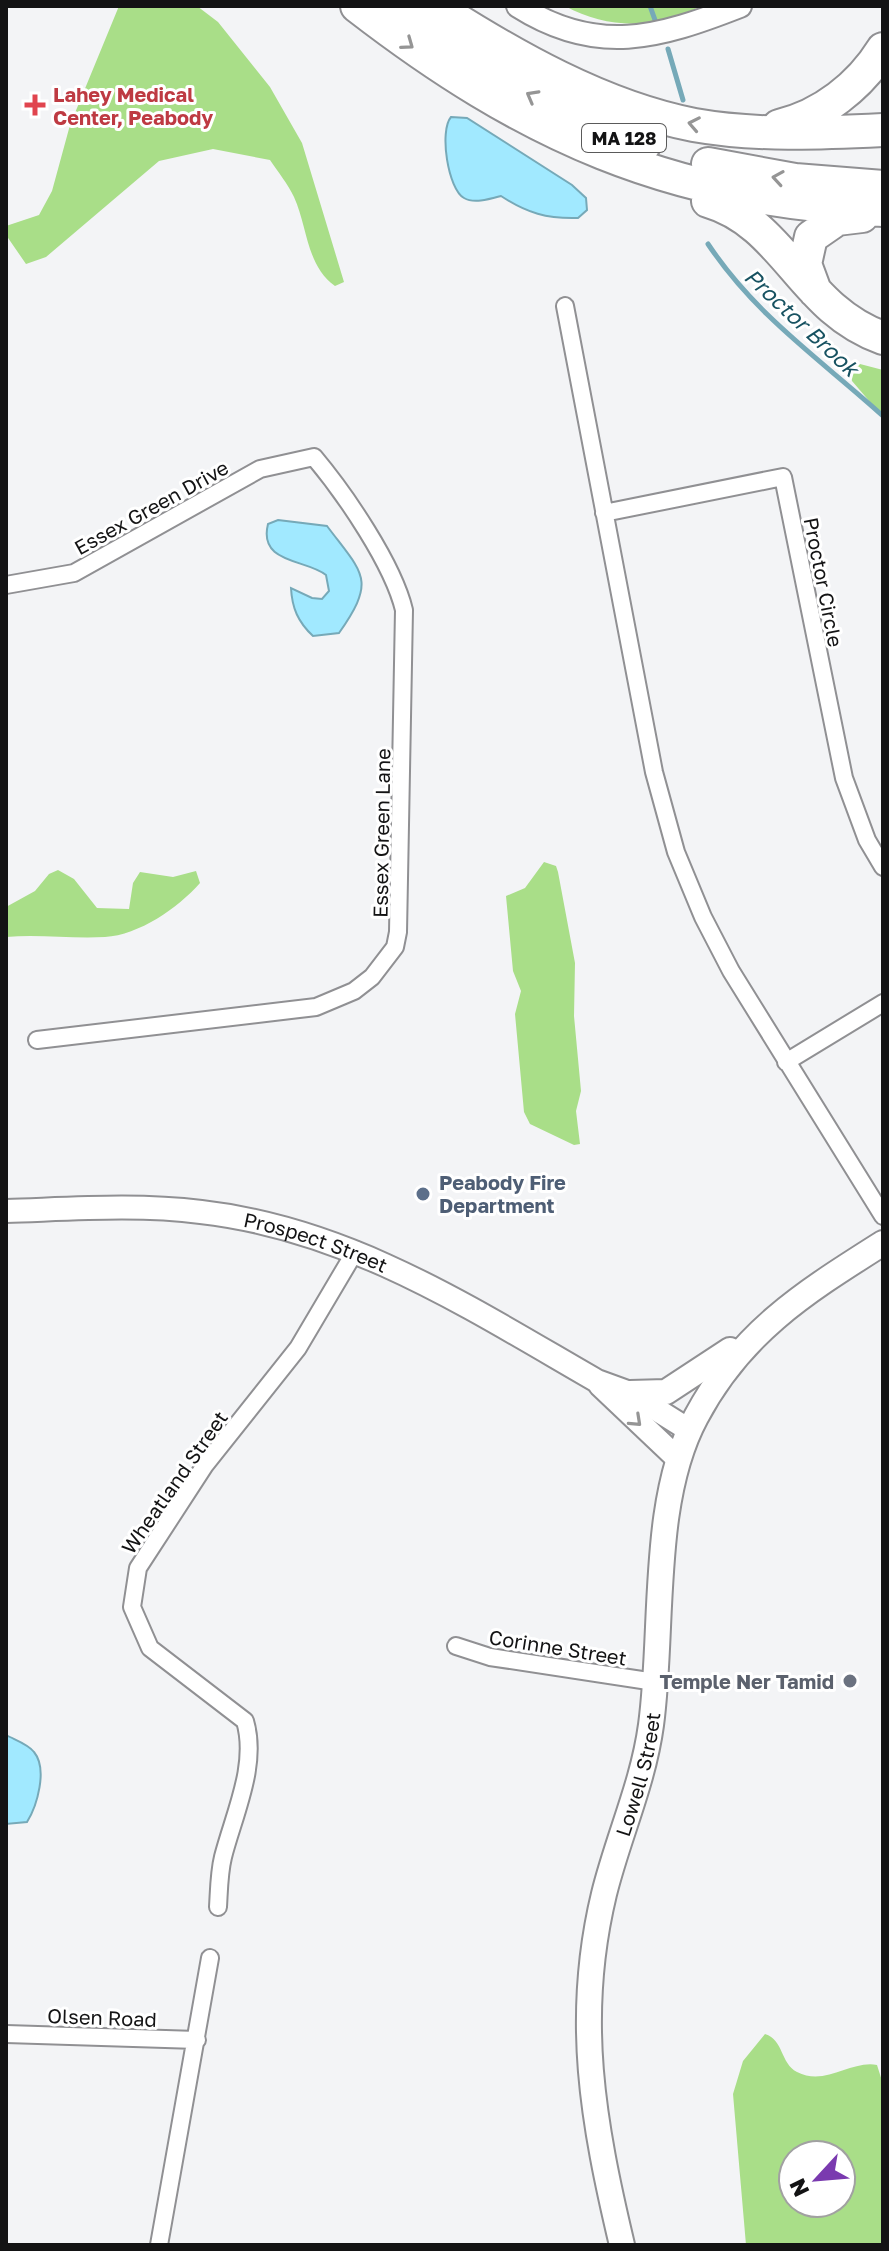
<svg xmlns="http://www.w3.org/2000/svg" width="889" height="2251" font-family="'Golos Text',sans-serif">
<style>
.green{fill:#a9de88;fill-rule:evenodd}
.water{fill:#a1e9ff;stroke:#76a9b8;stroke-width:2}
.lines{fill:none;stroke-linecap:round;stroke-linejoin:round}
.stream{stroke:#76a9b8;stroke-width:5}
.minor-casing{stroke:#909093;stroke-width:20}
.tertiary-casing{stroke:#909093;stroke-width:26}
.secondary-casing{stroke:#909093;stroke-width:28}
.motorway-casing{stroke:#909093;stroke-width:36}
.minor{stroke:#fff;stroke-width:16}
.tertiary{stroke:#fff;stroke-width:22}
.secondary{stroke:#fff;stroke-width:24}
.motorway{stroke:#fff;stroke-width:32}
.oneway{stroke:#959595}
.health-dot{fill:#e0444e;stroke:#fff;stroke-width:3}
.service-dot{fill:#5c6f8a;stroke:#fff;stroke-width:3}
.worship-dot{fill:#6b7280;stroke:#fff;stroke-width:3}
.labels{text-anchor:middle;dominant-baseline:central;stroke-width:6;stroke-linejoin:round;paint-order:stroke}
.shield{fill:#fff;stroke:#5a5a5a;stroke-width:2}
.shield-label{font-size:18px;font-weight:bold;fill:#131314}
.health-label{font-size:20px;font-weight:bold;fill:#be3a42;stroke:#fff;text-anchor:start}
.street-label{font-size:20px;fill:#131314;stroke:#fff}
.service-label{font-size:20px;font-weight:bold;fill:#4e5e75;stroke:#fff;text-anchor:start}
.worship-label{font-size:20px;font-weight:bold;fill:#5b616d;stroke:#fff;text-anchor:end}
.water-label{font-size:22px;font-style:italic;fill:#175261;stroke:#fff}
</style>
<rect width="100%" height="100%" fill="#f3f4f6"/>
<!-- green -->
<path class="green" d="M 119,6 L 197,6 L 218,22 L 270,87 L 302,143 L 344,282 L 335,286 C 306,265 308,228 294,197 C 288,184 278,172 270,160 L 213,149 L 159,161 L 46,257 L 26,264 L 6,235 L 6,226 L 39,215 L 52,191 L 70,125 Z
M 565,6 L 701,6 C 657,29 609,30 565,6 Z
M 860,364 L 883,370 L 883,417 L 852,381 L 850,369 Z
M 544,862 L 556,866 L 558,872 L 575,963 L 574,1016 L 581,1091 L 576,1111 L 580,1144 L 574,1145 L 530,1124 L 524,1112 L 515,1014 L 521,991 L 513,971 L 506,896 L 525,888 Z
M 58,870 L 74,879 L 97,908 L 129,909 L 133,883 L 140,872 L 173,877 L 196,871 L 200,883 C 178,908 139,935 105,937 C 72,939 39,934 6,937 L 6,907 L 35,891 L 49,874 Z
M 765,2034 C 784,2040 780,2063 797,2072 C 825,2087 851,2060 877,2065 L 883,2084 L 883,2245 L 746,2245 L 733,2094 L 743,2061 ZM 793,2155 L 841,2155 L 841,2203 L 793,2203 Z"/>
<!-- water -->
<path class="water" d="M 451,117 L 467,118 L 572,185 L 586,198 L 587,210 L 578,218 C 547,219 527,213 501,196 C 490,199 474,204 464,198 C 448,189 439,131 451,117 Z
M 278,520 L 327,526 C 363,574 377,579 339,633 L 313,636 C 298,622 292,608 291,588 L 312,598 L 322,599 L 329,591 L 326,575 C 306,559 258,564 268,524 Z
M 6,1735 C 15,1740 28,1744 34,1752 C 48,1769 37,1806 27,1822 L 6,1824 Z"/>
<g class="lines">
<!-- stream -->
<path class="stream" d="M 650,6 L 655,20
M 668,49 L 683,100
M 708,244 C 756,316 820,359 883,416"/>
<defs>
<path id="minor" d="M 565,306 L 654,772 L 676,852 L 703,917 L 731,971 L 883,1216
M 604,513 L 783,477 L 844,778 L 867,840 L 883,867
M 6,585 L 74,573 L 260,469 L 314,457 C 345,494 393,564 404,610 L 398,932 L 395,947 L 372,977 L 354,991 L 316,1007 L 37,1040
M 786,1062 L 883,1003
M 456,1646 L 490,1657 L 655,1682
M 218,1907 C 219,1891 219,1873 223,1857 C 234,1814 258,1765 245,1721 L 150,1648 L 132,1607 L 138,1568 L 205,1465 L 298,1348 L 356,1250
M 6,2034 L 197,2040
M 159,2245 L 210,1958"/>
<g id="tertiary">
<path d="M 518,6 C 597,56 658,38 740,6"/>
<path id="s1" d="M 6,1211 C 71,1209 137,1204 201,1212 C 350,1229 470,1308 597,1381 L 630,1393 L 689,1430"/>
<path d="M 600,1385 L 678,1459"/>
</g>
<g id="secondary">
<path d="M 630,1393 L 666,1392 L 730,1350"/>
<path id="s2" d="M 622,2245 C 593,2123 574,2018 604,1894 C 618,1837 643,1784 651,1725 C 664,1630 650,1502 696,1417 C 741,1332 804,1293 883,1243"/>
</g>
<path id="motorway" d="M 357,6 C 524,135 670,201 883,210
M 396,6 C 473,65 553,113 644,145
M 435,6 C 513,56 602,107 694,125 C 756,136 820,133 883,130
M 779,126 C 822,116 860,86 883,49
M 708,164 L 795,180 L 883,187
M 708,201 C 786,224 801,309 883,338
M 815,291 L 805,264 L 811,237 L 837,219 L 862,216"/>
</defs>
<!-- minor casing -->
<use href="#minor" class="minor-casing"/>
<!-- tertiary casing -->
<use href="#tertiary" class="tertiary-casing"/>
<!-- secondary casing -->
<use href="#secondary" class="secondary-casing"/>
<!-- motorway casing -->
<use href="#motorway" class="motorway-casing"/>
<!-- minor -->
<use href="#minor" class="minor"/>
<!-- tertiary -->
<use href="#tertiary" class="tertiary"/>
<!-- secondary -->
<use href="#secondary" class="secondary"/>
<!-- motorway -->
<use href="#motorway" class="motorway"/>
</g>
<!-- one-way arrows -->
<defs><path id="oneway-chevron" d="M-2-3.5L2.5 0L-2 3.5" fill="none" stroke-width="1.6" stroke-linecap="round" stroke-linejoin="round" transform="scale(2)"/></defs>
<g class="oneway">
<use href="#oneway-chevron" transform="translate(408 44) rotate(36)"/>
<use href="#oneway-chevron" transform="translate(532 96) rotate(-151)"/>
<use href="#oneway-chevron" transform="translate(694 124) rotate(-169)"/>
<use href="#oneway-chevron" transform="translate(778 178) rotate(-171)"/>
<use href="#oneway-chevron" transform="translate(636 1421) rotate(43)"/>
</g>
<!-- markers -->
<path class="health-dot" d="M31 93h8v8h8v8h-8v8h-8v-8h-8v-8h8z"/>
<circle class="service-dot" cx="423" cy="1194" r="8"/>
<circle class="worship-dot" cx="850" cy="1681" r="8"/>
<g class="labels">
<!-- shield labels -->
<rect class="shield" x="582" y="124" width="84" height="28" rx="6"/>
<g class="shield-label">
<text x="624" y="138">MA 128</text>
</g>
<!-- health labels -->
<g class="health-label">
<text x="53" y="94">Lahey Medical<tspan x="53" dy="23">Center, Peabody</tspan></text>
</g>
<!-- street labels -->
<g class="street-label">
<text transform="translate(151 507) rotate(-29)">Essex Green Drive</text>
<text transform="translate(824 582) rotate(79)">Proctor Circle</text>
<text transform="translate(381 833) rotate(-89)">Essex Green Lane</text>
<text stroke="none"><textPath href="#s1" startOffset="314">Prospect Street</textPath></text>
<text transform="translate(174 1482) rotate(-55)">Wheatland Street</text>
<text transform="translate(558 1647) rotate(9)">Corinne Street</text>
<text stroke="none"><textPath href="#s2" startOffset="480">Lowell Street</textPath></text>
<text transform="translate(102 2017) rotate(2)">Olsen Road</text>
</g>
<!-- service labels -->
<g class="service-label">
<text x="439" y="1182">Peabody Fire<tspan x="439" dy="23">Department</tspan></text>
</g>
<!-- worship labels -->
<g class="worship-label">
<text x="834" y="1681">Temple Ner Tamid</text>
</g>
<!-- water labels -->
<g class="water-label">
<text transform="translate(802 322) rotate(43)">Proctor Brook</text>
</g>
</g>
<!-- border -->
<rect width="889" height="2251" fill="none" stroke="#131314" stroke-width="16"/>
<!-- north arrow -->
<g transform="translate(817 2179) rotate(244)"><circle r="38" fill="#ffffff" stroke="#a1a1a1" stroke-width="2"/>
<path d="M0-6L14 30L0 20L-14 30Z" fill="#7a3aaf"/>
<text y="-12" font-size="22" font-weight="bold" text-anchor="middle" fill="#131314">N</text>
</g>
</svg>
